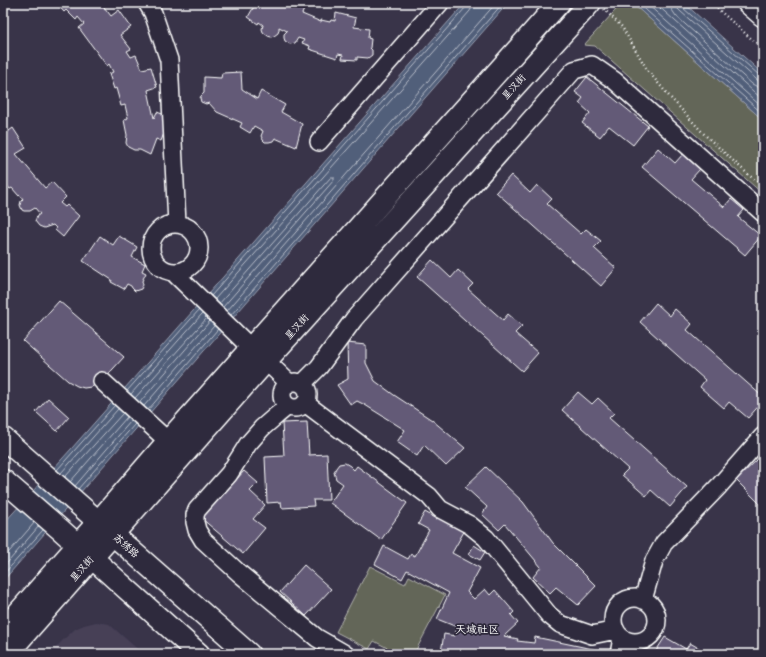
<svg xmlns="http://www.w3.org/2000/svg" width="766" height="657" font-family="Pangolin,'LXGW WenKai TC',sans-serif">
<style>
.built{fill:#463f57}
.green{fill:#636658;stroke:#b1b2ac}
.water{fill:#515e7a;stroke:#979eaf}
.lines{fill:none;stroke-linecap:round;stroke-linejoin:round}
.shore{stroke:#b9bfca;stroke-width:1}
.building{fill:#635a77;stroke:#fff}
.minor-casing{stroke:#fff;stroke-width:20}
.major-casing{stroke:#fff;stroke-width:24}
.path{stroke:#fff;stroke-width:2.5;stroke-dasharray:1 3;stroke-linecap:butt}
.minor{stroke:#2f2a3d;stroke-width:17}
.major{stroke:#2f2a3d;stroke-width:21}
.labels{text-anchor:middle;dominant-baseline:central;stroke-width:3.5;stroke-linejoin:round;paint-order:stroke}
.street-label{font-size:10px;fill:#fff;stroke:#2f2a3d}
.neighbourhood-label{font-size:11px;fill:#fff;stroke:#2f2a3d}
</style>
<rect width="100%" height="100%" fill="#393449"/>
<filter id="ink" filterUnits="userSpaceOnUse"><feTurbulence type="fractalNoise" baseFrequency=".025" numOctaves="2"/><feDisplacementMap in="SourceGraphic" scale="8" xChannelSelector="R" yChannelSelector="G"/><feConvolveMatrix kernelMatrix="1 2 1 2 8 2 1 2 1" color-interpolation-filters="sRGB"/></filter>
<g filter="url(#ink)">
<!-- built -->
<path class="built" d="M 96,622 L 109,624 L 143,654 L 50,654 L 63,640 L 75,629 L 84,625 Z"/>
<!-- green -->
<path class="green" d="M 622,3 L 632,3 L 763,120 L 763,194 L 595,46 L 584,45 Z
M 370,566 L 405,584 L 409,576 L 445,595 L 414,654 L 399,654 L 374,641 L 369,649 L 336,632 Z"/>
<!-- water -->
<path class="water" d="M 465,3 L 508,3 L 3,581 L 3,524 L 72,448 Z
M 632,3 L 684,3 L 763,74 L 763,120 Z"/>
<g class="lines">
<!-- shore -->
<path class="shore" d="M 638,3 L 763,114
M 646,3 L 763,108
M 655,3 L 763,100
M 671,3 L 672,10 L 676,16 L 752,84 L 758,87 L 763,87
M 677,3 L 677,8 L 680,11 L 756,79 L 759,81 L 763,81
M 682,3 L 683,8 L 759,75 L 763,76
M 211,296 L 466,7 L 467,3
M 215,299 L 470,11 L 472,7 L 472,3
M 219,304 L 331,177 L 334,177 L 334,180 L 223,307
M 227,311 L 496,3
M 231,315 L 503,3
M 127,391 L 199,310
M 131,394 L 202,314
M 135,398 L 207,318
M 140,402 L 210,321
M 144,406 L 214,326
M 148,410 L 218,329
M 57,470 L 115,405
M 61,473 L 118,409
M 65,477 L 123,413
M 70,482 L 127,417
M 75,486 L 131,421
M 78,489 L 135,424
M 3,559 L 35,522
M 3,568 L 39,526
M 3,575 L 43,530"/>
</g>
<!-- building -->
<path class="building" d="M 56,3 L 95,3 L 97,5 L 101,3 L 111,16 L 119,10 L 131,27 L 120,35 L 131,49 L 127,51 L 131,57 L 136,55 L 142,69 L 151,67 L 157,87 L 148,90 L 154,118 L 157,112 L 170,117 L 161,141 L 156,139 L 150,155 L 140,150 L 134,150 L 128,147 L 126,143 L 127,135 L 124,120 L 128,118 L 125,105 L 121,106 L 116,88 L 114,89 L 109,74 L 113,72 L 109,64 L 107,66 L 79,28 L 84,24 L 78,17 L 76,20 L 66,10 L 64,12 Z
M 256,3 L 278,3 L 282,5 L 283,3 L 297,3 L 305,7 L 302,14 L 321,22 L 321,20 L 330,22 L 331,20 L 335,21 L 336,13 L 356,18 L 354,27 L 369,29 L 368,38 L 371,39 L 370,48 L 372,50 L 372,55 L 368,58 L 357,57 L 357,60 L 342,59 L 343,55 L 338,54 L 337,58 L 309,49 L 310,46 L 302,43 L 304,40 L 298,38 L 295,43 L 290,44 L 285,41 L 284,38 L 284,34 L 287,31 L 279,27 L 279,30 L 278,33 L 274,36 L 271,37 L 268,36 L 263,32 L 262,29 L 263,25 L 259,22 L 258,24 L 248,17 Z
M 241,72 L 242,89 L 257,99 L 261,91 L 285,105 L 281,112 L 302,124 L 296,147 L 275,138 L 273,141 L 269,142 L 265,142 L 263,140 L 261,136 L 263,131 L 254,126 L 250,133 L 240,127 L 242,123 L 217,112 L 209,103 L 206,104 L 201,102 L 200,98 L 201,96 L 204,93 L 204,77 L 221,78 L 222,73 Z
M 587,77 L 648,126 L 633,145 L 609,126 L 600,137 L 582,123 L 590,113 L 579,103 L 583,98 L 575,92 Z
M 13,128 L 26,148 L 16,154 L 45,188 L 52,182 L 66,197 L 60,203 L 65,207 L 67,205 L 79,216 L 63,237 L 55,230 L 56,228 L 53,225 L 44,228 L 39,226 L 35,221 L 37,216 L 40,214 L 35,208 L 30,211 L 24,211 L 22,210 L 20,205 L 21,201 L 23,199 L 20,195 L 19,196 L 12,188 L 10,189 L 3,181 L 3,130 L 5,134 Z
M 658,148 L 675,163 L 683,154 L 700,169 L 691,179 L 724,207 L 731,199 L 744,210 L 738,217 L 761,236 L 745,255 L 642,167 Z
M 511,175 L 530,193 L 537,185 L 552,199 L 547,204 L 581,234 L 586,229 L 601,241 L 594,248 L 616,268 L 601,286 L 496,192 Z
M 100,236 L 113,245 L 119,236 L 137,247 L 132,257 L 145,264 L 142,271 L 146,273 L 142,281 L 143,285 L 141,289 L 135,291 L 132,288 L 131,286 L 127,284 L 124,289 L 111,282 L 112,280 L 83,261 Z
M 432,260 L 451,278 L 458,270 L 473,284 L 468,289 L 503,320 L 508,314 L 522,326 L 515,333 L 538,353 L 522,371 L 417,277 Z
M 59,301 L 124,357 L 102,381 L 96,385 L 91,387 L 84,388 L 77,386 L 68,381 L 23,341 Z
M 656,303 L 670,316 L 675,309 L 692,324 L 687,330 L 763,397 L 763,401 L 748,418 L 729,402 L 724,408 L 700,387 L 705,380 L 640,322 Z
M 347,343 L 366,345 L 366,363 L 375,381 L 394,395 L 432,420 L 465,448 L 446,466 L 424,445 L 417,456 L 397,442 L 405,430 L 365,405 L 357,401 L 351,405 L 337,385 L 348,379 Z
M 578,392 L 592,404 L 598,398 L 614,413 L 609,418 L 687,487 L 670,507 L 651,490 L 646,496 L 622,475 L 628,469 L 562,410 Z
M 48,398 L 69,417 L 57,431 L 36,412 Z
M 307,422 L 309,455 L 327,454 L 329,500 L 313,500 L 314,506 L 282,508 L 281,502 L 267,503 L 265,457 L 284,456 L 282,423 Z
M 763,458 L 763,507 L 736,480 L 758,459 Z
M 345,463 L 350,466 L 354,470 L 357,466 L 407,503 L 381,540 L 330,503 L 343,484 L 336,479 L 334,472 L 336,468 L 339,464 Z
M 486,467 L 523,502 L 553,543 L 596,586 L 578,605 L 556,587 L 550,593 L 533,577 L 541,567 L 505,524 L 499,530 L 482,514 L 487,507 L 465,487 Z
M 244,471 L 258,483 L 250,491 L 265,505 L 253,519 L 265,528 L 243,554 L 201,518 L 221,487 L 226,491 Z
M 425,512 L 437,519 L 440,514 L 466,528 L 452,553 L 480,568 L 467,592 L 474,599 L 485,589 L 490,595 L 495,590 L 514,612 L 511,615 L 518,623 L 504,636 L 518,639 L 517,641 L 534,643 L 535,637 L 607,652 L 607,654 L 448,654 L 441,652 L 444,634 L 455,636 L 457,627 L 437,619 L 449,593 L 407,570 L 402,579 L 375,564 L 384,546 L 408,559 L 411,554 L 415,556 L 429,530 L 418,524 Z
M 474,545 L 485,552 L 480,560 L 469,554 Z
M 304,565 L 331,589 L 306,616 L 280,592 Z
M 665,637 L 686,649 L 690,643 L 709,654 L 654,654 Z"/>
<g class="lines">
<defs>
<path id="minor" d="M 147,3 L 153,13 L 169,60 L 177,224
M 319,142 L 440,3
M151 248a24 24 0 1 1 48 0a24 24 0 1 1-48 0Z
M 173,272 L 251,348
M 266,361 L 289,383
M 102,381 L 168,441
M282 395a13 13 0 1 1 26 0a13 13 0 1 1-26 0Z
M 302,384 L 319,367 L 354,319 L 574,70 L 592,65 L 615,81 L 763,213
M 305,403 L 429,496 L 440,509 L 470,525 L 486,538 L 549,615 L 560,624 L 592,635 L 616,630
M 288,406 L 277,415 L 262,428 L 248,444 L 229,474 L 197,510 L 195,515 L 195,522 L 197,530 L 203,540 L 239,573 L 317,638 L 345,654
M613 620a22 22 0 1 1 44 0a22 22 0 1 1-44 0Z
M 643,600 L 654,561 L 664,543 L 719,486 L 763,436
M 619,654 L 622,638"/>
<path id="major" d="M 748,3 L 763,16
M 3,438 L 249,654
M 3,480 L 61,530 L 199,654
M 3,630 L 99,521 L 168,441 L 559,3
M 7,654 L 266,361 L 590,3"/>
</defs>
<!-- minor casing -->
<use href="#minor" class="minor-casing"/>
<!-- major casing -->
<use href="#major" class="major-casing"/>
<!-- path -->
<path class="path" d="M 711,3 L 763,49
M 604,9 L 622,27 L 648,71 L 669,96 L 705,135 L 750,176 L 763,186"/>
<!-- minor -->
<use href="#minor" class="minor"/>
<!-- major -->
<use href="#major" class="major"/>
</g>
</g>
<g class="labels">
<!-- street labels -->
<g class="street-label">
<text transform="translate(514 87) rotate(-48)">星汉街</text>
<text transform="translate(297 327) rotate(-48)">星汉街</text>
<text transform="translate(126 546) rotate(41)">苏绣路</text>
<text transform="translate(82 569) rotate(-49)">星汉街</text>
</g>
<!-- neighbourhood labels -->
<g class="neighbourhood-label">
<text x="477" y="629">天域社区</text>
</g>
</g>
<!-- margin -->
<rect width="766" height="657" fill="none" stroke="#2f2a3d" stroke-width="16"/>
<rect x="8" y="8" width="750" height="641" fill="none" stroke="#fff" stroke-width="1.5" filter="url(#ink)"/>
</svg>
